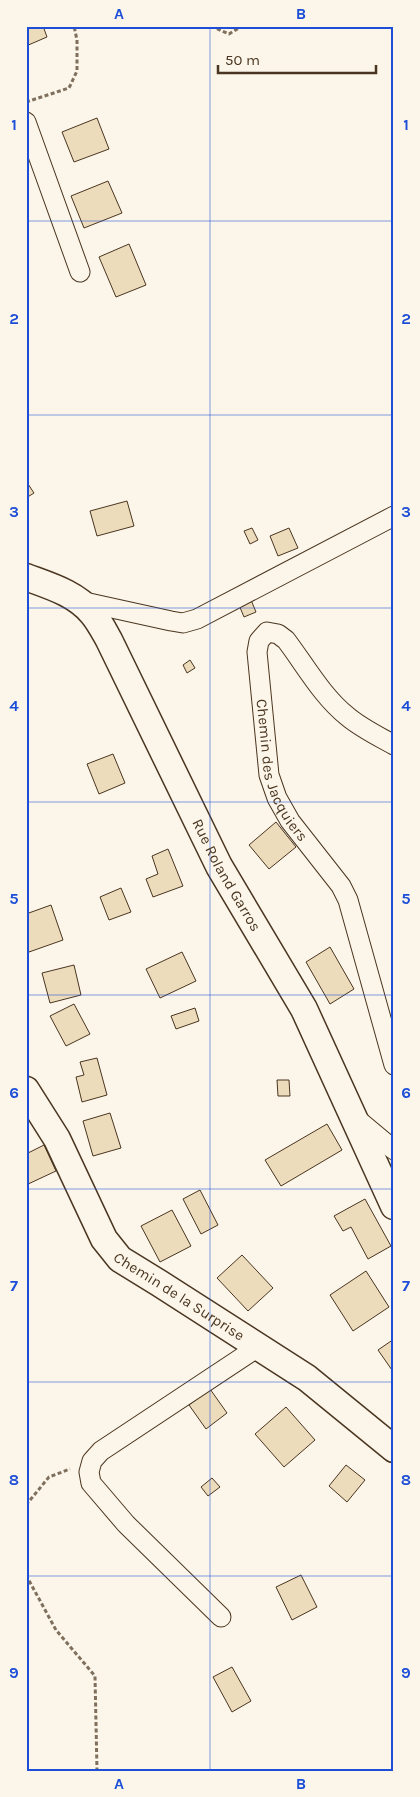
<svg xmlns="http://www.w3.org/2000/svg" width="420" height="1797" font-family="Karla,sans-serif">
<style>
.building{fill:#ecdcbc;stroke:#4a3520}
.lines{fill:none;stroke-linecap:round;stroke-linejoin:round}
.minor-casing{stroke:#4a3520;stroke-width:21}
.secondary-casing{stroke:#4a3520;stroke-width:29}
.path{stroke:#7f6f5c;stroke-width:3;stroke-dasharray:4 2.5;stroke-linecap:butt}
.minor{stroke:#fbf6e9;stroke-width:19}
.secondary{stroke:#fbf6e9;stroke-width:26}
.grid{fill:none;stroke:#1d4ed8;stroke-width:1;stroke-opacity:0.55}
.labels{text-anchor:middle;dominant-baseline:central;stroke-width:4;stroke-linejoin:round;paint-order:stroke}
.street-label{font-size:15px;fill:#4a3520;stroke:#fbf6e9}
.neatline{fill:none;stroke:#1d4ed8;stroke-width:2}
.grid-label{font-size:16px;text-anchor:middle;font-weight:bold;fill:#1d4ed8}
</style>
<rect width="100%" height="100%" fill="#fbf6e9"/>
<!-- building -->
<path class="building" d="M 26,26 L 43,26 L 47,37 L 26,46 Z
M 97,118 L 109,149 L 74,162 L 62,132 Z
M 108,181 L 122,213 L 84,228 L 71,196 Z
M 129,244 L 146,285 L 116,297 L 99,257 Z
M 26,481 L 34,493 L 26,498 Z
M 127,501 L 134,526 L 97,536 L 90,511 Z
M 252,528 L 258,540 L 250,544 L 244,531 Z
M 289,528 L 298,548 L 278,556 L 270,536 Z
M 251,600 L 256,612 L 244,617 L 239,605 Z
M 190,660 L 195,668 L 187,673 L 183,665 Z
M 113,754 L 125,783 L 99,794 L 87,764 Z
M 276,822 L 296,847 L 269,869 L 249,845 Z
M 168,849 L 183,886 L 153,897 L 146,879 L 158,874 L 152,856 Z
M 121,888 L 131,912 L 109,920 L 100,897 Z
M 51,905 L 63,940 L 29,952 L 26,945 L 26,914 Z
M 330,947 L 354,989 L 330,1004 L 306,962 Z
M 182,952 L 196,981 L 160,998 L 146,969 Z
M 74,965 L 81,995 L 50,1003 L 42,973 Z
M 74,1004 L 90,1034 L 66,1046 L 50,1016 Z
M 195,1008 L 199,1021 L 176,1029 L 171,1016 Z
M 97,1058 L 107,1095 L 82,1102 L 76,1077 L 84,1075 L 80,1062 Z
M 277,1080 L 289,1080 L 290,1096 L 278,1096 Z
M 110,1113 L 121,1148 L 93,1156 L 83,1121 Z
M 327,1124 L 342,1150 L 281,1186 L 265,1160 Z
M 44,1145 L 56,1171 L 26,1185 L 26,1154 Z
M 200,1190 L 218,1225 L 201,1234 L 183,1199 Z
M 365,1199 L 391,1246 L 368,1259 L 351,1227 L 343,1231 L 334,1216 Z
M 172,1210 L 191,1246 L 160,1262 L 141,1226 Z
M 242,1255 L 273,1288 L 248,1311 L 217,1278 Z
M 366,1271 L 389,1307 L 353,1331 L 330,1295 Z
M 394,1339 L 394,1373 L 378,1350 Z
M 210,1389 L 227,1413 L 206,1429 L 189,1405 Z
M 286,1407 L 315,1440 L 284,1467 L 255,1434 Z
M 346,1465 L 365,1480 L 347,1502 L 329,1486 Z
M 212,1478 L 220,1487 L 208,1496 L 201,1487 Z
M 301,1575 L 317,1607 L 292,1620 L 276,1587 Z
M 232,1667 L 251,1701 L 232,1712 L 213,1677 Z"/>
<g class="lines">
<defs>
<g id="minor">
<path d="M 26,122 L 80,272"/>
<path d="M 80,601 L 171,621 L 183,623 L 197,619 L 394,516"/>
<path id="s1" d="M 394,745 C 378,736 361,728 347,716 C 322,696 305,665 286,640 L 278,634 L 267,632 L 259,641 L 257,652 L 269,775 L 277,798 L 290,821 L 341,886 L 348,900 L 394,1065"/>
<path d="M 358,1120 L 394,1150"/>
<path d="M 221,1617 L 126,1524 L 91,1483 L 89,1472 L 92,1461 L 101,1451 L 258,1347"/>
</g>
<g id="secondary">
<path id="s2" d="M 26,577 C 50,586 75,593 92,613 C 99,621 104,631 109,640 L 219,866 L 304,1009 L 394,1206"/>
<path id="s3" d="M 26,1090 L 57,1139 L 104,1239 L 120,1259 L 159,1283 L 307,1378 L 394,1449"/>
</g>
</defs>
<!-- minor casing -->
<use href="#minor" class="minor-casing"/>
<!-- secondary casing -->
<use href="#secondary" class="secondary-casing"/>
<!-- path -->
<path class="path" d="M 211,26 L 229,34 L 242,26
M 26,102 L 69,88 L 77,71 L 77,40 L 74,26
M 26,1505 L 49,1477 L 70,1469
M 26,1575 L 56,1630 L 95,1676 L 97,1771"/>
<!-- minor -->
<use href="#minor" class="minor"/>
<!-- secondary -->
<use href="#secondary" class="secondary"/>
</g>
<!-- grid -->
<path class="grid" d="M 210,26 L 210,1771M 26,221 L 394,221M 26,415 L 394,415M 26,608 L 394,608M 26,802 L 394,802M 26,995 L 394,995M 26,1189 L 394,1189M 26,1382 L 394,1382M 26,1576 L 394,1576"/>
<g class="labels">
<!-- street labels -->
<g class="street-label">
<text stroke="none"><textPath href="#s1" startOffset="320">Chemin des Jacquiers</textPath></text>
<text stroke="none"><textPath href="#s2" startOffset="371">Rue Roland Garros</textPath></text>
<text stroke="none"><textPath href="#s3" startOffset="264">Chemin de la Surprise</textPath></text>
</g>
</g>
<!-- border -->
<rect width="420" height="1797" fill="none" stroke="#fbf6e9" stroke-width="55"/>
<!-- scale -->
<path d="M218 65v8h158v-8" fill="none" stroke="#4a3520" stroke-width="2.5"/>
<text x="225" y="65" font-size="15" fill="#4a3520" stroke="#fbf6e9" stroke-width="4" paint-order="stroke">50 m</text>
<rect x="28" y="28" width="364" height="1742" class="neatline"/>
<g class="grid-label">
<text x="119" y="19">A</text>
<text x="301" y="19">B</text>
<text x="14" y="130">1</text>
<text x="406" y="130">1</text>
<text x="14" y="324">2</text>
<text x="406" y="324">2</text>
<text x="14" y="517">3</text>
<text x="406" y="517">3</text>
<text x="14" y="711">4</text>
<text x="406" y="711">4</text>
<text x="14" y="904">5</text>
<text x="406" y="904">5</text>
<text x="14" y="1098">6</text>
<text x="406" y="1098">6</text>
<text x="14" y="1291">7</text>
<text x="406" y="1291">7</text>
<text x="14" y="1485">8</text>
<text x="406" y="1485">8</text>
<text x="14" y="1678">9</text>
<text x="406" y="1678">9</text>
<text x="119" y="1789">A</text>
<text x="301" y="1789">B</text>
</g>
</svg>
